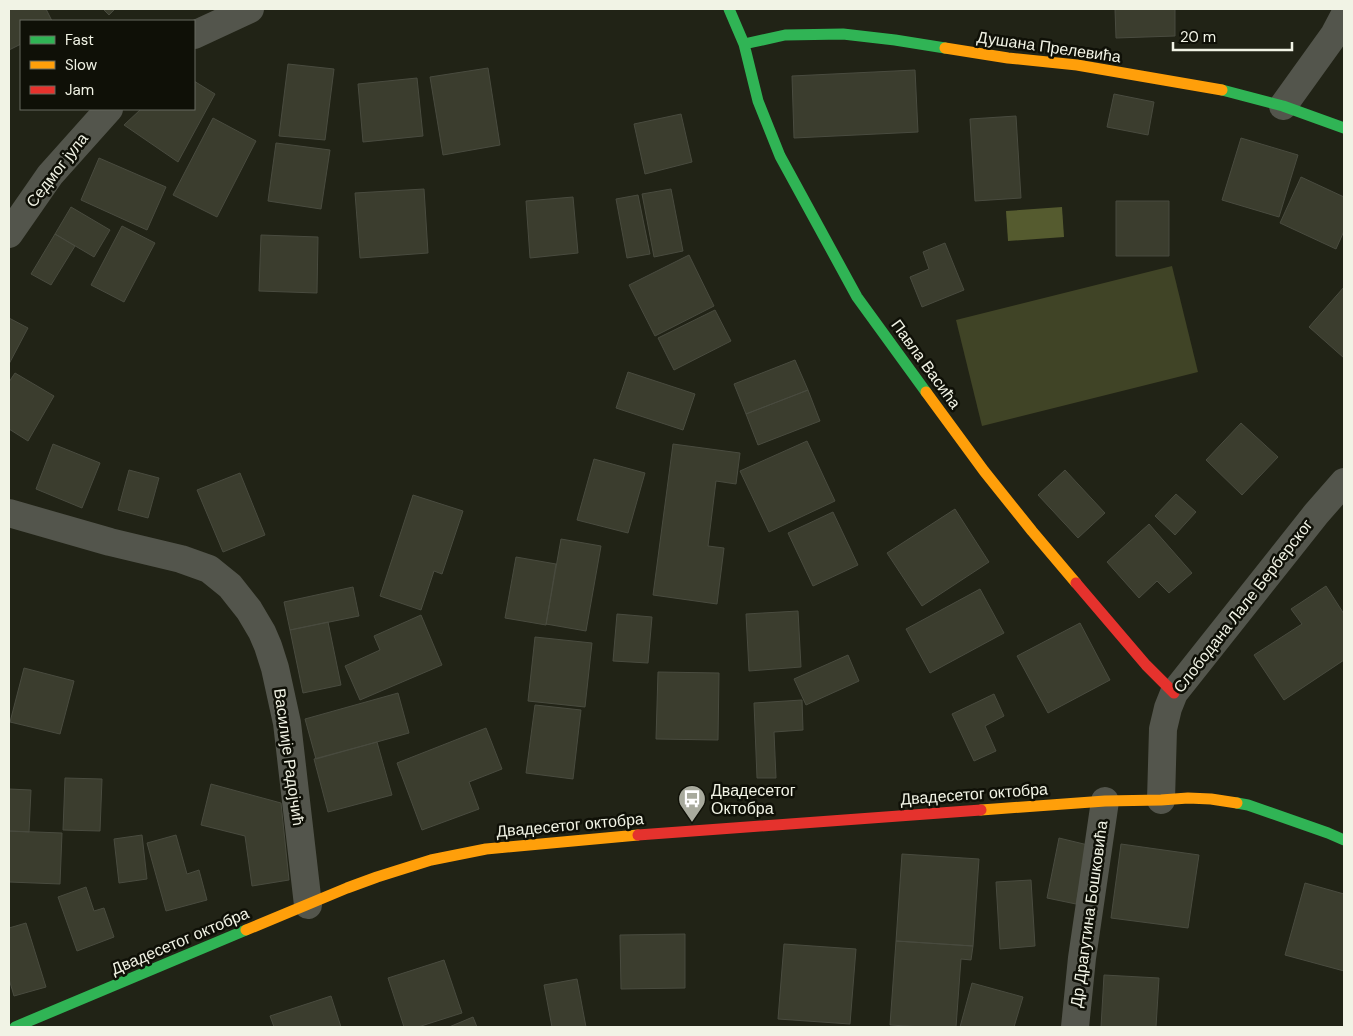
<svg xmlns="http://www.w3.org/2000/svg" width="1353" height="1036" font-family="'DM Sans',sans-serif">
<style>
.green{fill:#404426}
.water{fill:#555b2f}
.building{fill:#3b3d2e;stroke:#494b3f}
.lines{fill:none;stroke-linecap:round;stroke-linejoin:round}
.street{stroke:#53554c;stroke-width:28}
.fast{stroke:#30b455;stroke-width:11}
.slow{stroke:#ff9f0a;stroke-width:11}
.jam{stroke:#e5322d;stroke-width:11}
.labels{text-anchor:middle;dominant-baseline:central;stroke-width:5;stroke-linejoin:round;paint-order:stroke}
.street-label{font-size:16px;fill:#f1f3e5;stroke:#0f1007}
.poi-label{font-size:16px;fill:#f1f3e5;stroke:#0f1007;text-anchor:start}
</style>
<rect width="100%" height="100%" fill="#212316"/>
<!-- green -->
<path class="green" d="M 1172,266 L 1198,372 L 982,426 L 956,320 Z"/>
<!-- water -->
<path class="water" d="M 1062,207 L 1064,237 L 1008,241 L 1006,211 Z"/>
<!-- building -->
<path class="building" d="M 9,9 L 46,9 L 52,21 L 21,21 L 21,44 L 9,50 Z
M 103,9 L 115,9 L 109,15 Z
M 1115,9 L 1175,9 L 1175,36 L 1116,38 Z
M 288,64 L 334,69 L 325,140 L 279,136 Z
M 488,68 L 500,145 L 443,155 L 430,77 Z
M 915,70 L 918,132 L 794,138 L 792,76 Z
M 417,78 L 423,136 L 363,142 L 358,84 Z
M 194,81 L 215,94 L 178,162 L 124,125 L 141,109 L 194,109 Z
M 1114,94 L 1154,102 L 1148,135 L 1107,127 Z
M 681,114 L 692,162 L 645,174 L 634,124 Z
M 1016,116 L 1021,198 L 975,201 L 970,119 Z
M 213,118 L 256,141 L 217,217 L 173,195 Z
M 1241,138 L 1298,155 L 1279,217 L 1222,200 Z
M 276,143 L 330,150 L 321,209 L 268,201 Z
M 99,158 L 166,187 L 147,230 L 81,200 Z
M 1301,177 L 1344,197 L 1344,231 L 1336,249 L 1280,223 Z
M 424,189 L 428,253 L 360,258 L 355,193 Z
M 671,189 L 683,251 L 654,257 L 642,194 Z
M 638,195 L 650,254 L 627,258 L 616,199 Z
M 573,197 L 578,253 L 530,258 L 526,201 Z
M 1116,201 L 1169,201 L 1169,256 L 1116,256 Z
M 71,207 L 110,230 L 94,257 L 55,234 Z
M 122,226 L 155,243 L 124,302 L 91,285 Z
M 55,234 L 75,246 L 51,285 L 31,274 Z
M 261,235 L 318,237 L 317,293 L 259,291 Z
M 945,243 L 964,290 L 922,307 L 910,277 L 929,269 L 923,252 Z
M 689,255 L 714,306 L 655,336 L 629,285 Z
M 1344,287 L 1344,358 L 1309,327 Z
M 715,310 L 731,341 L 674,370 L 658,338 Z
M 9,318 L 28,328 L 9,364 Z
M 795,360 L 808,390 L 746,414 L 734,384 Z
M 628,372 L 695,394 L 683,430 L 616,408 Z
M 15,373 L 54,396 L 28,441 L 9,429 L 9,382 Z
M 808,390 L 820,421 L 758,445 L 746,414 Z
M 1241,423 L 1278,457 L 1242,495 L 1206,460 Z
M 807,441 L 835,501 L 769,532 L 740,471 Z
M 53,444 L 100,463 L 82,508 L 36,489 Z
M 673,444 L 740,453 L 736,484 L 716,481 L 708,546 L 724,548 L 717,604 L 653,595 Z
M 594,459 L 645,473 L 628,533 L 577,520 Z
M 129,470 L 159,478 L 148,518 L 118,510 Z
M 1065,470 L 1105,513 L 1078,538 L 1038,495 Z
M 240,473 L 265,535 L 223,552 L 197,490 Z
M 1176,494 L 1196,512 L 1175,535 L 1155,516 Z
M 413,495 L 463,511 L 442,574 L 434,571 L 421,610 L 380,596 Z
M 955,509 L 989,562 L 922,606 L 887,553 Z
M 833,512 L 858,565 L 813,586 L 788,533 Z
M 1149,524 L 1192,573 L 1169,593 L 1157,581 L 1139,598 L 1107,562 Z
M 561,539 L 601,546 L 586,631 L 546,624 Z
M 516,557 L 556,564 L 546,625 L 505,618 Z
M 1326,586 L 1344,614 L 1344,660 L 1284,700 L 1254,655 L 1302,624 L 1291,609 Z
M 353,587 L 359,616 L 290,630 L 284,602 Z
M 980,589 L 1004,633 L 930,673 L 906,629 Z
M 798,611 L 801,667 L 749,671 L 746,614 Z
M 617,614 L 652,617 L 648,663 L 613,661 Z
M 421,615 L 442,665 L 360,700 L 345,666 L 380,650 L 374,636 Z
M 328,622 L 341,685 L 303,693 L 290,630 Z
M 1080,623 L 1110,680 L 1048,713 L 1017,656 Z
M 535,637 L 592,643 L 585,707 L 528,701 Z
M 848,655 L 859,681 L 806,705 L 794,679 Z
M 24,668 L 74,681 L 60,734 L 10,722 Z
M 658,672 L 719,673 L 718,740 L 656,739 Z
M 398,693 L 409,733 L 316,759 L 305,719 Z
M 994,694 L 1004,716 L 985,726 L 996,751 L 974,761 L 952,714 Z
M 802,700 L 803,730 L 774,732 L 776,778 L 757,778 L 754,703 Z
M 535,705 L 581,710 L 573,779 L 526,773 Z
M 486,728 L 502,769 L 469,782 L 479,809 L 422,830 L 397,763 Z
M 377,742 L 392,795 L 328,812 L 314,759 Z
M 65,778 L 102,779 L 100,831 L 63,830 Z
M 211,784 L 281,803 L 289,880 L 252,886 L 245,836 L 201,825 Z
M 9,789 L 31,790 L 29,832 L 9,831 Z
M 9,831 L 62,833 L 60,884 L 9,882 Z
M 142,835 L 147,879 L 119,883 L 114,839 Z
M 176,835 L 187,874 L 199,870 L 207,900 L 166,911 L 147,843 Z
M 1059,838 L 1088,845 L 1076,904 L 1047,898 Z
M 1121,844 L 1199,855 L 1188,928 L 1111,918 Z
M 902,854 L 979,859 L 973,946 L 896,941 Z
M 1031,880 L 1035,946 L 1000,949 L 996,882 Z
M 1305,883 L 1344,894 L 1344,971 L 1285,955 Z
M 86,887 L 94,911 L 104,908 L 114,937 L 77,951 L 58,897 Z
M 26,923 L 46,987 L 14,996 L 9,979 L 9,928 Z
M 685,934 L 685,988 L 621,989 L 620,935 Z
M 896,941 L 973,946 L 971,960 L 961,959 L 956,1027 L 923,1027 L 890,1025 Z
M 784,944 L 856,949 L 850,1024 L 778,1019 Z
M 444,960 L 462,1013 L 418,1027 L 404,1027 L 388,978 Z
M 1104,975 L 1159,978 L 1156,1027 L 1101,1027 Z
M 577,979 L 586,1027 L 552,1027 L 544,985 Z
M 972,983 L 1023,997 L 1014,1027 L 960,1027 Z
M 331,996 L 341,1027 L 274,1027 L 270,1016 Z
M 473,1017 L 477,1027 L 449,1027 Z"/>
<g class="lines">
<!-- street -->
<path class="street" d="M 194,35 L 250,9
M 1283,106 L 1334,35 L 1344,16
M 9,234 L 50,175 L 109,109
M 9,513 L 110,542 L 181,559 L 209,569 L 230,586 L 249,610 L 262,632 L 268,646 L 275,668 L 287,723 L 308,905
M 1161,800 L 1163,729 L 1168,708 L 1174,693 L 1316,514 L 1344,482
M 1075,1027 L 1082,958 L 1105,801"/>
<!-- fast -->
<path class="fast" d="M 729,9 L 744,44 L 758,101 L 780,156 L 857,297 L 926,392
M 744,44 L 785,35 L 843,34 L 895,40 L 945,48
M 1222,90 L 1283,106 L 1344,128
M 1237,803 L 1248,805 L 1328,833 L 1344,840
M 15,1027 L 246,930"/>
<!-- slow -->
<path class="slow" d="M 945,48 L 1008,58 L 1077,65 L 1222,90
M 926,392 L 984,471 L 1032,531 L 1076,583
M 981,810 L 1105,801 L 1161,800 L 1188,798 L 1211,799 L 1237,803
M 246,930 L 347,888 L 377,877 L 431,860 L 486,849 L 638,835"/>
<!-- jam -->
<path class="jam" d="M 1076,583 L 1146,665 L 1174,693
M 638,835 L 981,810"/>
</g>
<!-- icons -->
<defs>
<symbol id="bus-pin" viewBox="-11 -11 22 30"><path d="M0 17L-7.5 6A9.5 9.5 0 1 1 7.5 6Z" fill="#a8aa9d" stroke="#0f1007"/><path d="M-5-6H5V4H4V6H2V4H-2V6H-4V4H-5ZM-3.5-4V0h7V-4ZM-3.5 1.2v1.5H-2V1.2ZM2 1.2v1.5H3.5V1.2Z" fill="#fff"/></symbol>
</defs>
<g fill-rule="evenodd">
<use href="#bus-pin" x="676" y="783" width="32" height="43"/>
</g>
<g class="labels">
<!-- street labels -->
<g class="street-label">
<text transform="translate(1049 47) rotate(8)">Душана Прелевића</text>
<text transform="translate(57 170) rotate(-52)">Седмог јула</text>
<text transform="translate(926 364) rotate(54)">Павла Васића</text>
<text transform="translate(1243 606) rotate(-52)">Слободана Лале Берберског</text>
<text transform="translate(289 757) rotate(82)">Василије Радојчић</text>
<text transform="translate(974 794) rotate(-4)">Двадесетог октобра</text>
<text transform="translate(570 825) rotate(-5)">Двадесетог октобра</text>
<text transform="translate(1089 914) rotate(-82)">Др Драгутина Бошковића</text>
<text transform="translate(180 941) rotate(-23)">Двадесетог октобра</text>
</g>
<!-- poi labels -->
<g class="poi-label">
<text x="711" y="790">Двадесетог<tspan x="711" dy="18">Октобра</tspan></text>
</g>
</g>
<!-- border -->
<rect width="1353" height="1036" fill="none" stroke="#f1f3e5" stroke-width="20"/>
<!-- legend -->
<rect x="20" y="20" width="175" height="90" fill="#0f1007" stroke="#696b60"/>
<rect x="30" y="36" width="25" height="8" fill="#30b455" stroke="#696b60"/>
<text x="65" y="45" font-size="15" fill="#f1f3e5">Fast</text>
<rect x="30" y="61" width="25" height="8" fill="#ff9f0a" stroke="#696b60"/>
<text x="65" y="70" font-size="15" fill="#f1f3e5">Slow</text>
<rect x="30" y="86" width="25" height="8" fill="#e5322d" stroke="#696b60"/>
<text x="65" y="95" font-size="15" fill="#f1f3e5">Jam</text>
<!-- scale -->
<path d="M1173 42v8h119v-8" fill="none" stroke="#f1f3e5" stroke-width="2.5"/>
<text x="1180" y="42" font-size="15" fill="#f1f3e5" stroke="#0f1007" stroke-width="4" paint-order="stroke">20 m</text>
</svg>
